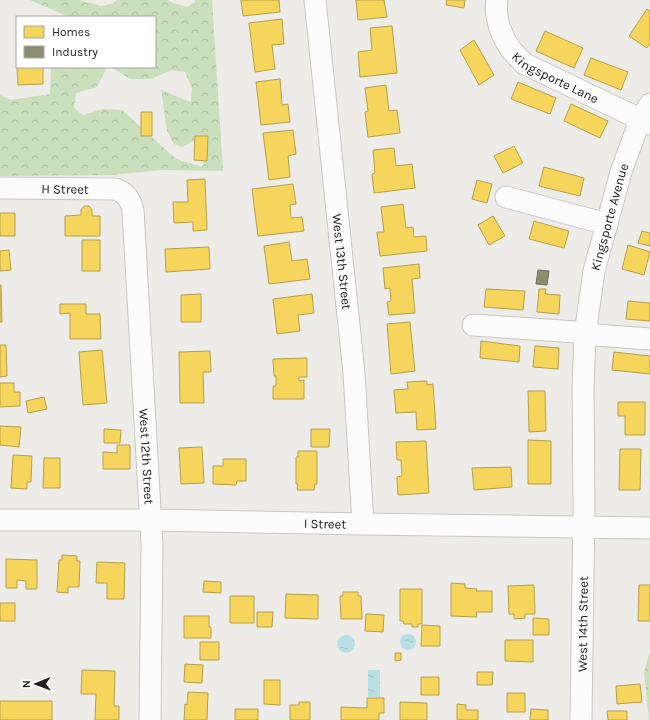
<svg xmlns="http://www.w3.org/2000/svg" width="650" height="720" font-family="Karla,sans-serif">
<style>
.forest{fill:url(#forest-crowns)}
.water{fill:url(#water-ripples)}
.homes{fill:#f6d55c;stroke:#b69f4a}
.industry{fill:#8c8c6e;stroke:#6c6c57}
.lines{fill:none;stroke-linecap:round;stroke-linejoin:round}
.minor-casing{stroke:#c7c6c4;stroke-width:23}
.minor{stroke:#fcfcfc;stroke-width:21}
.labels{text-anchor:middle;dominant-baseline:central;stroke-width:4;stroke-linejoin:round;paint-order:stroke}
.street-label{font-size:13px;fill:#202020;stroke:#fff}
</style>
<defs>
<pattern id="forest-crowns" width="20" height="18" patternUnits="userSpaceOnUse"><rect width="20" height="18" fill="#cadfbb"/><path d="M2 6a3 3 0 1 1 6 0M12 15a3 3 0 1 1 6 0" fill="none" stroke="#adbfa0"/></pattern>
<pattern id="water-ripples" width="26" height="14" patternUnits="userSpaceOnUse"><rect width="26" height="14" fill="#b9dfe4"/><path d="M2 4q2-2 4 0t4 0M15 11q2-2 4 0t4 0" fill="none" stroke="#9fbfc3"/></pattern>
</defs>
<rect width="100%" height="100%" fill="#eeece8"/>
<!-- forest -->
<path class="forest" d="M 30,0 L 79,0 L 101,6 L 112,4 L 117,0 L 168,0 L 173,3 L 187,7 L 195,2 L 195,0 L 212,0 L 223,171 L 162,170 L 112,175 L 0,176 L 0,95 L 11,100 L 50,94 L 51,67 L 107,67 L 97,87 L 76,93 L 74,108 L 83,115 L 103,109 L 122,110 L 176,159 L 202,167 L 207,152 L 197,139 L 182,147 L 174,144 L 167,131 L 161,89 L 173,95 L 191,102 L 192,88 L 185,72 L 172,70 L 151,79 L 130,79 L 111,67 L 155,67 L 155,17 L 69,17 Z
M 650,653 L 650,720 L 648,720 L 649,718 L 644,673 L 649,654 Z"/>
<!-- water -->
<path class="water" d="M400 642a8 8 0 1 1 16 0a8 8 0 1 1-16 0Z
M337 644a9 9 0 1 1 18 0a9 9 0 1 1-18 0Z
M 368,670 L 380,670 L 380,697 L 368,697 Z"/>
<!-- homes -->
<path class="homes" d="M 241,0 L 279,0 L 280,12 L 243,16 Z
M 356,0 L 384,0 L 387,17 L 358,20 Z
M 447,0 L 465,0 L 464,8 L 446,5 Z
M 647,9 L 650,11 L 650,43 L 647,48 L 629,36 Z
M 282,19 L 284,44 L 272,45 L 275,69 L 255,72 L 249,23 Z
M 392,26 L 397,73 L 360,77 L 358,52 L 372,50 L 370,28 Z
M 545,31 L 583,48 L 574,68 L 536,51 Z
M 474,40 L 494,75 L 479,85 L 460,50 Z
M 591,58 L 628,72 L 621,90 L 584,75 Z
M 17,67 L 43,67 L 43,84 L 18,85 Z
M 280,79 L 282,105 L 288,104 L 290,122 L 261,125 L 256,82 Z
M 518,82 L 556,98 L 550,114 L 511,99 Z
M 386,85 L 389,111 L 397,110 L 400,133 L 368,137 L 365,112 L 368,111 L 365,88 Z
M 571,104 L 608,121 L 600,138 L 564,121 Z
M 141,112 L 152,112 L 152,136 L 141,136 Z
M 293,130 L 296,154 L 288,156 L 290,177 L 269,180 L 263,133 Z
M 195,136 L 208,136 L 207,161 L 194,160 Z
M 514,146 L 523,163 L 503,173 L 494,156 Z
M 394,148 L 396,166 L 412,164 L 415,188 L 374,193 L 372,174 L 375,173 L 373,150 Z
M 544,167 L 584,178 L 580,196 L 539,186 Z
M 205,179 L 207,230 L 193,231 L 193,222 L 174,223 L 173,202 L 188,202 L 187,180 Z
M 477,180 L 492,184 L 487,203 L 472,199 Z
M 293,184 L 296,204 L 290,205 L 291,218 L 302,217 L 304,231 L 258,236 L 252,189 Z
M 403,204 L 406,228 L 413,227 L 414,237 L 426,236 L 427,251 L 380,256 L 377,232 L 384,232 L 381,207 Z
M 84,206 L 89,206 L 92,210 L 92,216 L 100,216 L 100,236 L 65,236 L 65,216 L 81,215 L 81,210 Z
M 0,213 L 15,213 L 15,236 L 0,236 Z
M 493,216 L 505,236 L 489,245 L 478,225 Z
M 534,221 L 569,231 L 564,248 L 529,239 Z
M 642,231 L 650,233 L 650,246 L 638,243 Z
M 82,240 L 100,240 L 100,271 L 82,271 Z
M 289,242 L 292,261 L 307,259 L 310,279 L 269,284 L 264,246 Z
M 628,245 L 650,252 L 644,275 L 622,269 Z
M 209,247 L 210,269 L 166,272 L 165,249 Z
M 9,250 L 11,270 L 0,271 L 0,251 Z
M 419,264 L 420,278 L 412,279 L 415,313 L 389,315 L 387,302 L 391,301 L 390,288 L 385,289 L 383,268 Z
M 0,285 L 1,285 L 2,322 L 0,322 Z
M 486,289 L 525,291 L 523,310 L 484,307 Z
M 539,289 L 546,289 L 545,294 L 560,295 L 559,314 L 537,312 Z
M 201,294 L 201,322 L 181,322 L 181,295 Z
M 312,294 L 314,313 L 298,315 L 300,331 L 277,334 L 273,299 Z
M 628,301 L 650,303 L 650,321 L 626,319 Z
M 60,304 L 86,304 L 86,314 L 100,314 L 101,339 L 70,339 L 70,313 L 60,314 Z
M 410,322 L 415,371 L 391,374 L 387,324 Z
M 481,341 L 520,346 L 519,362 L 480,358 Z
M 0,345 L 6,345 L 7,376 L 0,377 Z
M 535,346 L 559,348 L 558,369 L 533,367 Z
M 102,350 L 107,403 L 83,405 L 79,352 Z
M 210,351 L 211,372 L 203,372 L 204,403 L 180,403 L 179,352 Z
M 614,352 L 650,356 L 650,374 L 612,370 Z
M 307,358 L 307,377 L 299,377 L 299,381 L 304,380 L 304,399 L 273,399 L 273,386 L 276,386 L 276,376 L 274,376 L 273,359 Z
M 427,381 L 427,385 L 433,384 L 436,429 L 417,430 L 416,412 L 396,413 L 394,390 L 408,389 L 407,382 Z
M 0,383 L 14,383 L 14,392 L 20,392 L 20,406 L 0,407 Z
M 528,391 L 545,391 L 546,431 L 529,432 Z
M 44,397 L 47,409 L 28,413 L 26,401 Z
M 618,402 L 645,402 L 645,435 L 625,435 L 625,416 L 618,416 Z
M 0,426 L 21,427 L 19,447 L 0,445 Z
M 104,429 L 121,430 L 120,443 L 104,443 Z
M 311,429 L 330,429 L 329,447 L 311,447 Z
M 528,440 L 551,441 L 551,484 L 528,484 Z
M 426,441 L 429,493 L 398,495 L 397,477 L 402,476 L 401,460 L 397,460 L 396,442 Z
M 117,445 L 130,445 L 130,469 L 103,469 L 103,452 L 117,453 Z
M 202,447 L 204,483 L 181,484 L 179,448 Z
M 620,449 L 641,449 L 640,490 L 619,490 Z
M 298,451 L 317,451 L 317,484 L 315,484 L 314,490 L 297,490 L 298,484 L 296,484 L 296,457 L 298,457 Z
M 13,455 L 32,456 L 31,482 L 27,482 L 27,489 L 11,488 Z
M 44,458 L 60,458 L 60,488 L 43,488 Z
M 223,459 L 246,459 L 246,481 L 237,481 L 236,485 L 213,484 L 213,466 L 223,466 Z
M 511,467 L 512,487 L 474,490 L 472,468 Z
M 62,555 L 77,556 L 77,561 L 80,561 L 79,587 L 68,587 L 68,593 L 57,592 L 59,560 L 62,560 Z
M 6,559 L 37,560 L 37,589 L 26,589 L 26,581 L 17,580 L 17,588 L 6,588 Z
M 97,562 L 125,563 L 124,599 L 107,599 L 107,583 L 96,583 Z
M 204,581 L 221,582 L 221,593 L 203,592 Z
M 451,583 L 465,584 L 465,588 L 477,589 L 476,591 L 492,591 L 492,612 L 476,612 L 477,617 L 451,616 Z
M 534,585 L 535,614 L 525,614 L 525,618 L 514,619 L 514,614 L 509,614 L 508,586 Z
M 639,585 L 650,585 L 650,621 L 638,621 Z
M 400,589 L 422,589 L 422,624 L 418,624 L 418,627 L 412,627 L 412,624 L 404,624 L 403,621 L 400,621 Z
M 343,592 L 358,592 L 358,596 L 361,596 L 362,619 L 341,619 L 340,596 L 343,596 Z
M 286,594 L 318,595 L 318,619 L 285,618 Z
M 230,596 L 254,596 L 254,623 L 230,623 Z
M 0,603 L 15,603 L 15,621 L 0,621 Z
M 257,612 L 273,612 L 272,627 L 257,627 Z
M 366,614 L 384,615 L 383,632 L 365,631 Z
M 184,616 L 209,616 L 209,627 L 211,627 L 211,638 L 184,638 Z
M 533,618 L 549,619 L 549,635 L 533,635 Z
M 422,625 L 440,626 L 440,646 L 421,646 Z
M 505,640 L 533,640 L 533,662 L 505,661 Z
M 200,642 L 219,642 L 219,660 L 200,660 Z
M 395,653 L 401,653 L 401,660 L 395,661 Z
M 185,664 L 203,665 L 202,683 L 184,682 Z
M 82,670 L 115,671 L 114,706 L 119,706 L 119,720 L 95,720 L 96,694 L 81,694 Z
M 477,672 L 493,672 L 492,685 L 477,685 Z
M 421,677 L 439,677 L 439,695 L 421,695 Z
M 264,680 L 280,680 L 280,705 L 264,704 Z
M 640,684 L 642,702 L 617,704 L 616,686 Z
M 188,692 L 208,693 L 207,720 L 184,720 L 185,704 L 187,705 Z
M 507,693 L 525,693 L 525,712 L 507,712 Z
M 367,698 L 384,698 L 384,713 L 379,713 L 379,720 L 341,720 L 341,707 L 367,708 Z
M 0,701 L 52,701 L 52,720 L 0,720 Z
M 299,702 L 310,702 L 310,720 L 290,720 L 290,705 L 299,705 Z
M 400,702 L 427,703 L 427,720 L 400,720 Z
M 457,704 L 466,705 L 466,710 L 478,710 L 478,720 L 457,720 Z
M 235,709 L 258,709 L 258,720 L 235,720 Z
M 531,709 L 548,710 L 548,720 L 530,720 Z
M 607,711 L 627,711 L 627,720 L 608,720 Z"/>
<!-- industry -->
<path class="industry" d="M 538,270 L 549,271 L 547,285 L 536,284 Z"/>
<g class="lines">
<defs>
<g id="minor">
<path id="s1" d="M 315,0 L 354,373 L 363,524"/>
<path id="s2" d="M 497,0 C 494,16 501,35 510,48 C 514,54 520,59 525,64 L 650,124"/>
<path id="s3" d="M 0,188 L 116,189 C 126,193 130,199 133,210 L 152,545 L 150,720"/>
<path d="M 506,197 L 607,224"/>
<path d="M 473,325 L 576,332 L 595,335 L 650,339"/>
<path id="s4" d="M 0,520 L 150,520 L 363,524 L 650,528"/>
<path id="s5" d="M 581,720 L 584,505 L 583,389 L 585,334 L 594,271 L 621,172 L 640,120 L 650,104"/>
</g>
</defs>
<!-- minor casing -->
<use href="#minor" class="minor-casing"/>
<!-- minor -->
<use href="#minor" class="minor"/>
</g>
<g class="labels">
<!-- street labels -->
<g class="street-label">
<text stroke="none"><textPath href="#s2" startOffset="106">Kingsporte Lane</textPath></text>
<text stroke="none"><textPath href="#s3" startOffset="65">H Street</textPath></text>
<text stroke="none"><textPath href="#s5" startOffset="506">Kingsporte Avenue</textPath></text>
<text stroke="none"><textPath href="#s1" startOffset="263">West 13th Street</textPath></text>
<text stroke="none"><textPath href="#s3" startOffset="391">West 12th Street</textPath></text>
<text stroke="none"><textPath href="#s4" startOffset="325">I Street</textPath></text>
<text stroke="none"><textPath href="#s5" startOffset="96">West 14th Street</textPath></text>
</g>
</g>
<!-- legend -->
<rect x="16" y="16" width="140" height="52" fill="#ffffff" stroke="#a6a6a6"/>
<rect x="24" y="26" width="20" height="12" fill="#f6d55c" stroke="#a6a6a6"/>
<text x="52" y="36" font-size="12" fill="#202020">Homes</text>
<rect x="24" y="46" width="20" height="12" fill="#8c8c6e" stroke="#a6a6a6"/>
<text x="52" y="56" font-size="12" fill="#202020">Industry</text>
<!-- north arrow -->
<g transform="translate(36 684) rotate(269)" stroke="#ffffff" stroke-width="3" paint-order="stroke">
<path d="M0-3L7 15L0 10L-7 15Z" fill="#202020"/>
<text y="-6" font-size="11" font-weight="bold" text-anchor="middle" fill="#202020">N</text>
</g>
</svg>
